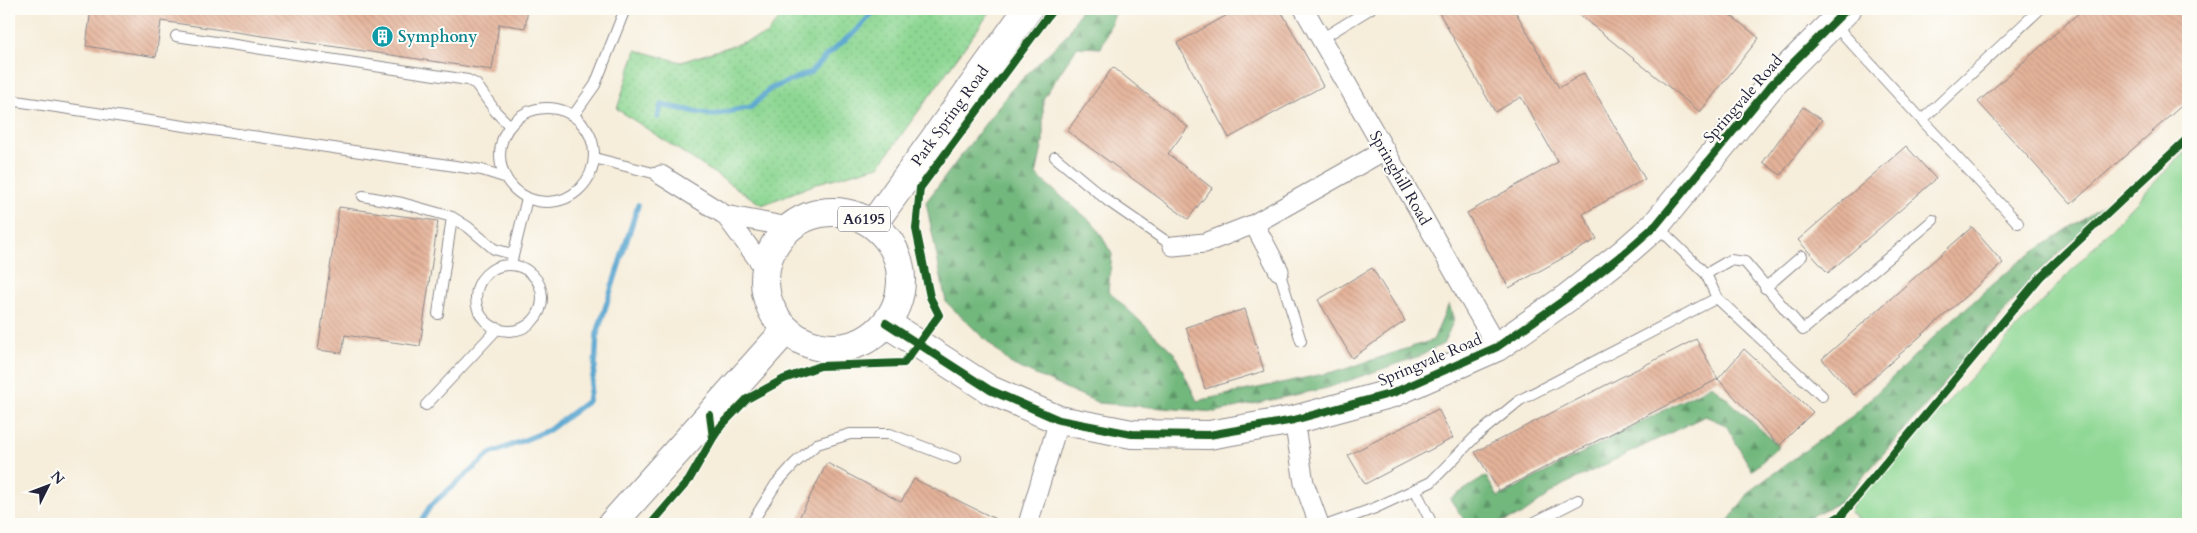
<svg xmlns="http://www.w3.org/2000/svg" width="2197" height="533" font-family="Cardo,serif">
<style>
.grass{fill:url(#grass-dots);stroke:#587c67}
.forest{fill:url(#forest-firs);stroke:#4a6d5c}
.green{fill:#8dd793;stroke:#587c67}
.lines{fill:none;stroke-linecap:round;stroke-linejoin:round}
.stream{stroke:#56a4cf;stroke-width:5.5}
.building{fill:url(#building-back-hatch)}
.lane-casing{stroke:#8c888a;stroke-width:12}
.street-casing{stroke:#8c888a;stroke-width:21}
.secondary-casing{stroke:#8c888a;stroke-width:30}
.primary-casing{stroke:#8c888a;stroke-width:30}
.lane{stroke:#fff;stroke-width:10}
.street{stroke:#fff;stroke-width:19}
.secondary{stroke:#fff;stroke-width:28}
.primary{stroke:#fff;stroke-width:28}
.cycleway-casing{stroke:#fdfcf7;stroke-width:11}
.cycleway{stroke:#1b5e20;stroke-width:8}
.labels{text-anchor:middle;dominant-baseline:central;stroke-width:4;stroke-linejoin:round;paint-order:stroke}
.shield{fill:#fdfcf7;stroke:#646373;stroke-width:1}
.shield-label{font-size:15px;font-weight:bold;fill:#22223b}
.culture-label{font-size:16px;font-weight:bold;fill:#0d838f;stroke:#fdfcf7;text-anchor:start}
.street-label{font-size:16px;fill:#22223b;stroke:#fdfcf7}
</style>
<defs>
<pattern id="grass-dots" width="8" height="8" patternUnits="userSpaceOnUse" patternTransform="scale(1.25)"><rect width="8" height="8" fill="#8dd793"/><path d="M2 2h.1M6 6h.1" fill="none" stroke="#79b880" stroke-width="1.8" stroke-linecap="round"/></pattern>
<pattern id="forest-firs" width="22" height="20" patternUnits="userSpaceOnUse" patternTransform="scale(1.25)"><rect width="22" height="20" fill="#72b87d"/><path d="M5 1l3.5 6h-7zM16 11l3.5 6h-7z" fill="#5d9568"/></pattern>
<pattern id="building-back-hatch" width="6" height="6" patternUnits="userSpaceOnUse" patternTransform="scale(1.25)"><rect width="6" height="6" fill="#e4b299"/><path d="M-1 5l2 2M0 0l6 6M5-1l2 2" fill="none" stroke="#c39985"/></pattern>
</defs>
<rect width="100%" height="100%" fill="#fdfcf7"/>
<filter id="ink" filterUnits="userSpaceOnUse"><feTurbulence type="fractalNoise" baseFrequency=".02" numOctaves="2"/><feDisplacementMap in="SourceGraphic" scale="10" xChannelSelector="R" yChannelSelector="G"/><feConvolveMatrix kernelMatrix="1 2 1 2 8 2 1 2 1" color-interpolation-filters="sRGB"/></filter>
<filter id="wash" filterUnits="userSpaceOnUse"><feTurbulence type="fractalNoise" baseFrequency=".0096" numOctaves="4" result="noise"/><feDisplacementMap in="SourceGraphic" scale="20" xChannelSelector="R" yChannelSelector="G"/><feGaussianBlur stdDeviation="1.12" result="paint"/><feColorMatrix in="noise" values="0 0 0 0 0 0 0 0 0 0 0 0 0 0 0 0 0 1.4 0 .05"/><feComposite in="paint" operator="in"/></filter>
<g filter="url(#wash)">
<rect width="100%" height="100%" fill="#f6edda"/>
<!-- grass -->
<path class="grass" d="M 787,9 L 992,9 L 879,166 L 821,182 L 762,205 L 617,109 L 636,50 L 681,62 L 766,35 Z"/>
<!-- forest -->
<path class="forest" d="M 1081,9 L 1117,9 L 1101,48 L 1077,47 L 1043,99 L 1043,143 L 1036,175 L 1095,225 L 1112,254 L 1108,291 L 1174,353 L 1197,401 L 1342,370 L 1433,340 L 1449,304 L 1454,320 L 1443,344 L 1420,356 L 1327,388 L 1215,412 L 1099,403 L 1011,364 L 946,302 L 926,202 L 1010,91 L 1068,34 Z
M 2140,180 L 2034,276 L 1940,389 L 1841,502 L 1793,524 L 1726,524 L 1751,490 L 1855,414 L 1943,328 L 2019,262 Z
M 1712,385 L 1779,446 L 1752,471 L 1726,425 L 1705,416 L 1561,486 L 1523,514 L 1497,524 L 1467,524 L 1450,499 L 1486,476 L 1498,497 Z"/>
<!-- green -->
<path class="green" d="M 2188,147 L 2188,524 L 1865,524 L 1850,512 L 1853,502 Z"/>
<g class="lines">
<!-- stream -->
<path class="stream" d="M 658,117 L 661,105 L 713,115 L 751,107 L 770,89 L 811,72 L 827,55 L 858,29 L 876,9
M 419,524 L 431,505 L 490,454 L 549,430 L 588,401 L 595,367 L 597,334 L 638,205"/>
</g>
<g id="blocks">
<!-- building -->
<path class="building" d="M 91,9 L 528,9 L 525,28 L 499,24 L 492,70 L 161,21 L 156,57 L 86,46 Z
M 1238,9 L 1280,9 L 1323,86 L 1229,138 L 1177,43 Z
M 1437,9 L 1514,9 L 1559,88 L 1584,73 L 1645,179 L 1583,214 L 1597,239 L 1509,288 L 1467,213 L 1558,162 L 1521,97 L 1495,112 Z
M 1572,9 L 1723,9 L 1759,38 L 1700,112 Z
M 2083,9 L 2188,9 L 2188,100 L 2071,204 L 1978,102 Z
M 1113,67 L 1188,127 L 1168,154 L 1212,188 L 1188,219 L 1067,131 Z
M 1803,107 L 1822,120 L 1781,175 L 1763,162 Z
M 1906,146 L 1936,179 L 1828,273 L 1798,240 Z
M 339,207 L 438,221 L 420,346 L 345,335 L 342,353 L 318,350 Z
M 1972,227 L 2003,263 L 1854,395 L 1822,359 Z
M 1372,268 L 1405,321 L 1352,358 L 1318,300 Z
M 1245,309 L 1264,371 L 1205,389 L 1186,327 Z
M 1696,339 L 1718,379 L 1499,491 L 1475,452 Z
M 1744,349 L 1813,412 L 1779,446 L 1718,379 Z
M 1438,409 L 1453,438 L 1365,484 L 1348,455 Z
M 827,463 L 901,502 L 914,479 L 1006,524 L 796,524 Z"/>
</g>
</g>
<g filter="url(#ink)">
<use href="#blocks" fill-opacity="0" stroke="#8c888a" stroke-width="1"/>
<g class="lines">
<defs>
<path id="lane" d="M 1833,23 L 1922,120 L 2040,9
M 176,36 L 468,80 L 476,84 L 496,112 L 509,125
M 1321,39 L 1370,9
M 9,100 L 482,170 L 504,177
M500 155a47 47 0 1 1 94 0a47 47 0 1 1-94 0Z
M 573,116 L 595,85 L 625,9
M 1922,120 L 2018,223
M 1055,157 L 1108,201 L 1173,246
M 594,158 L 661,175
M 363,196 L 402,203 L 452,217 L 468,227 L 494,249 L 512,254
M 1657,226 L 1706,274 L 1717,298 L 1822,396
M 512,260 L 527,198
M476 298a33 33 0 1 1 66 0a33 33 0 1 1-66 0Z
M 1279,271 L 1301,341
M 1706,274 L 1730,260 L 1745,262 L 1803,330 L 1933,220
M 1765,288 L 1802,256
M 438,314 L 452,217
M 426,405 L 498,328
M 1415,489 L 1432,524
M 751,524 L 776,484 L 795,463 L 817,444 L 850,434 L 890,434 L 955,459
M 1331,524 L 1375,508 L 1431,482 L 1476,436 L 1520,400 L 1717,298
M 1531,524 L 1578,500"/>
<path id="street" d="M 1304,9 L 1497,347
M 661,175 L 725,215 L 789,227
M 725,215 L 765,269
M 1254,224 L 1279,271
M 1173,246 L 1205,243 L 1254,224 L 1385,150
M 1294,420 L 1304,483 L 1319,524
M 1028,524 L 1059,420"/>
<path id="secondary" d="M 886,323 L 990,390 L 1059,420 L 1132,434 L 1209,435 L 1294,420 L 1393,393 L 1497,347 L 1567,298 L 1623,254 L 1656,225 L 1772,84 L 1847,9"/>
<path id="primary" d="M765 280a68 68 0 1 1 136 0a68 68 0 1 1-136 0Z
M 873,224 L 1028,9
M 612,524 L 786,330"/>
</defs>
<!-- lane casing -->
<use href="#lane" class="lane-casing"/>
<!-- street casing -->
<use href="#street" class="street-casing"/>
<!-- secondary casing -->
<use href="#secondary" class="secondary-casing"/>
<!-- primary casing -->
<use href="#primary" class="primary-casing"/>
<!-- lane -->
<use href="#lane" class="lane"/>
<!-- street -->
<use href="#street" class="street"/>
<!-- secondary -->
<use href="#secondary" class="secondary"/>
<!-- primary -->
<use href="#primary" class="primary"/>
<defs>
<path id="cycleway" d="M 886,323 L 990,390 L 1059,420 L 1132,434 L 1209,435 L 1294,420 L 1393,393 L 1497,347 L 1567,298 L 1623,254 L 1656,225 L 1772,84 L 1847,9
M 713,438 L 721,426 L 747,399 L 784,379 L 820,366 L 904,363 L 939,315 L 930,297 L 916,229 L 920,188 L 1053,9
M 651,524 L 689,480 L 713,438 L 710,415
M 1826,524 L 1842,515 L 2041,276 L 2188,138"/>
</defs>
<!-- cycleway casing -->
<use href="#cycleway" class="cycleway-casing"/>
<!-- cycleway -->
<use href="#cycleway" class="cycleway"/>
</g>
</g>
<!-- icons -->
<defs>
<symbol id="building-disc" viewBox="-11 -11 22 22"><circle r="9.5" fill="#0f9aa8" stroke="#fdfcf7"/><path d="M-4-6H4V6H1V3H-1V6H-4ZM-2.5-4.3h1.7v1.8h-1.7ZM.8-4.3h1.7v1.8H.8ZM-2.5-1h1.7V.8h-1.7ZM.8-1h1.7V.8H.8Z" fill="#fff"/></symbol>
</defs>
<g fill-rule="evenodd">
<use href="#building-disc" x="370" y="24" width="25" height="25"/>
</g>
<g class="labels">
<!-- shield labels -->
<rect class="shield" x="838" y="206.5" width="52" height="25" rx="4"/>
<g class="shield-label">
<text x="864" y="219">A6195</text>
</g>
<!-- culture labels -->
<g class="culture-label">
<text x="398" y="37">Symphony</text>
</g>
<!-- street labels -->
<g class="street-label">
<text transform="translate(1743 99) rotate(-49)">Springvale Road</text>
<text transform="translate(950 116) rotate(-54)">Park Spring Road</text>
<text transform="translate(1400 178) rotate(60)">Springhill Road</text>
<text transform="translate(1430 360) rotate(-23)">Springvale Road</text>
</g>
</g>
<!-- margin -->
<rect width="2197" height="533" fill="none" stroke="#fdfcf7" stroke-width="30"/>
<!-- north arrow -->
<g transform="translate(48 486) rotate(48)" stroke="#fdfcf7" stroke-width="4" paint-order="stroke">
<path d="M0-4L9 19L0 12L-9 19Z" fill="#22223b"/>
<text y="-8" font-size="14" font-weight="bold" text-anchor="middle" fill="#22223b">N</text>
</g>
</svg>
